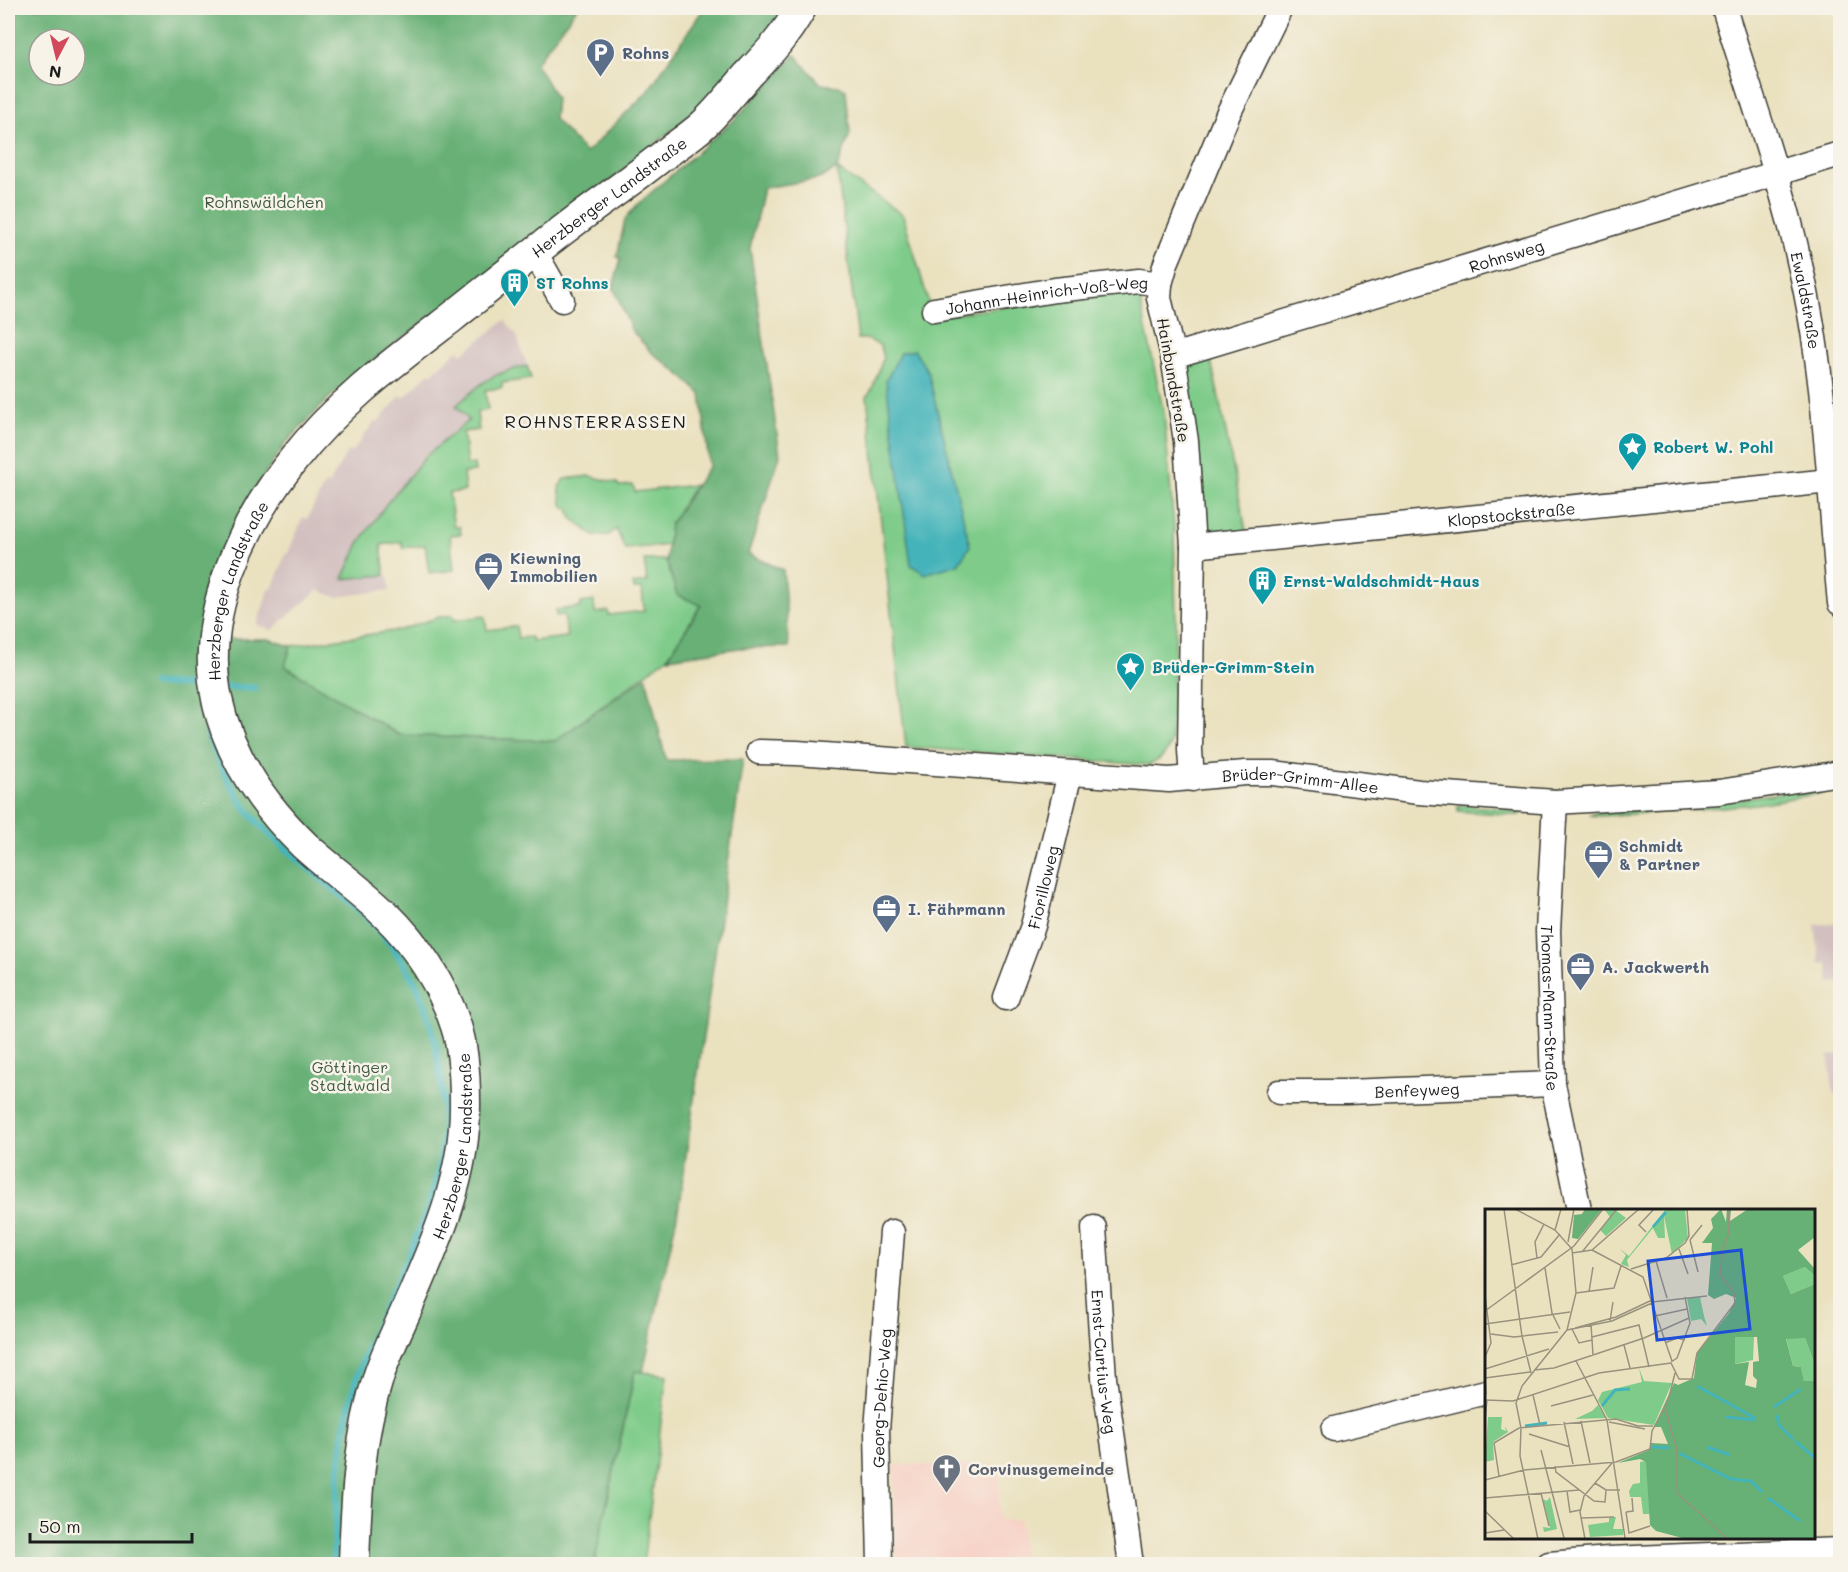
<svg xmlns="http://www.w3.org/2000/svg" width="1848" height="1572" font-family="Mali,sans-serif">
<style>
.built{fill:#f7d1c6}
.industrial{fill:#d2bfbf}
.green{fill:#7fcc8a;stroke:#4e7453;stroke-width:1.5}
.forest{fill:#67b076;stroke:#426649;stroke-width:1.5;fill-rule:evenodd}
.water{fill:#44b4ba;stroke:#30686b;stroke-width:1.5}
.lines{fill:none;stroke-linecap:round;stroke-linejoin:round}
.stream{stroke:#44b4ba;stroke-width:7}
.minor-casing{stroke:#3b3a34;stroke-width:27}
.tertiary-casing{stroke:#3b3a34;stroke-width:33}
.minor{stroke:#fff;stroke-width:24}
.tertiary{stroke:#fff;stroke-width:30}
.labels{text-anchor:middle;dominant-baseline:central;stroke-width:5;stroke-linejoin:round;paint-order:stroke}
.service-label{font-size:16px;font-weight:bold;fill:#4e5e75;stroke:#f7f3e8;text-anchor:start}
.street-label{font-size:16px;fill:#1c1c1c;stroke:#f7f3e8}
.park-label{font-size:16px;fill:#3f5a42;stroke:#f7f3e8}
.culture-label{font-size:16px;font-weight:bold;fill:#0d838f;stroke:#f7f3e8;text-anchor:start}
.worship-label{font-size:16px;font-weight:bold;fill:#5b616d;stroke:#f7f3e8;text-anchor:start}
.neighbourhood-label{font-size:18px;letter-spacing:1.5px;fill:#1c1c1c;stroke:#f7f3e8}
.inset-river{fill:none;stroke:#44b4ba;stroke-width:3}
.inset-road{fill:none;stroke:#98927e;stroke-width:1.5}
.view{fill:#1d4ed8;fill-opacity:0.15;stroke:#1d4ed8;stroke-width:3}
.inset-edge{fill:none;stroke:#1c1c1c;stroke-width:3}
</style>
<rect width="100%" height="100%" fill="#f7f3e8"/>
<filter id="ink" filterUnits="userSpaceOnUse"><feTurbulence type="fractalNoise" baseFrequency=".0167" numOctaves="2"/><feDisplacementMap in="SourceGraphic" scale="12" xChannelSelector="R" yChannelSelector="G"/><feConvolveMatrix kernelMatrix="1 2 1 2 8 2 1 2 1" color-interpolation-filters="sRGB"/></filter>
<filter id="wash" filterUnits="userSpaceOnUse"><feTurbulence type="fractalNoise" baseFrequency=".008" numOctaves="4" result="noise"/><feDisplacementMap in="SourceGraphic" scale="24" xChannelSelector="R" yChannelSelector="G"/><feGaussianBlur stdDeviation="1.35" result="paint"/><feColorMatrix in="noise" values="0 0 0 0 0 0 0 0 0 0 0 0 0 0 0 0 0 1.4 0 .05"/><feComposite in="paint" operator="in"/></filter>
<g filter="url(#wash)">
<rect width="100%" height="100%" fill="#eae1bf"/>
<!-- built -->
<path class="built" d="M 894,1465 L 999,1465 L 999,1520 L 1020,1520 L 1023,1564 L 897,1564 L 894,1523 Z"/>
<!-- industrial -->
<path class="industrial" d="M 505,320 L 516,334 L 527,366 L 511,369 L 457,406 L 470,420 L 426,456 L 387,503 L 359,543 L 344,579 L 388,575 L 390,590 L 336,597 L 318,590 L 272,630 L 257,625 L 269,588 L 272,589 L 286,553 L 288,553 L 303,517 L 307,519 L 325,484 L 328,485 L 348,451 L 352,452 L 375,421 L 378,422 L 401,395 L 404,398 L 429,372 L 432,374 L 458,350 L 462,354 Z
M 1840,922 L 1840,982 L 1830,983 L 1828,963 L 1820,964 L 1815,925 Z
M 1840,1054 L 1840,1093 L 1834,1094 L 1828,1056 Z"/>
<!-- green -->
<path class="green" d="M 837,169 L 903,215 L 933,317 L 1133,289 L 1139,295 L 1164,414 L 1174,528 L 1176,624 L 1171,741 C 1167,754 1162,759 1149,765 L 906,747 L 867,396 L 872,389 L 883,359 L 880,345 L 866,339 L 858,339 Z
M 1210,355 L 1247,535 L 1206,533 L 1201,527 L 1186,372 L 1195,359 Z
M 527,366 L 531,379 L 502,383 L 502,388 L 485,390 L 488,410 L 477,412 L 479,430 L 463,432 L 467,465 L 474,464 L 475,472 L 463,473 L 465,491 L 449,493 L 454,527 L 460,527 L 461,534 L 450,535 L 454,570 L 429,573 L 425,545 L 403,548 L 402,542 L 381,545 L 385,575 L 343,579 L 359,543 L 387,503 L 426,456 L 469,420 L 456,406 C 482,382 491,373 527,366 Z
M 590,476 L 617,483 L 619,486 L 633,485 L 635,492 L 695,485 L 670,524 L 668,545 L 625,549 L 616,529 L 609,535 L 594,536 L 571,517 L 570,511 L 562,504 L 559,487 L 564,479 Z
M 644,560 L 666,560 L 677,595 L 701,605 L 668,657 L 555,741 L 399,735 L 284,666 L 291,646 L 400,630 L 439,617 L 453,615 L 454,620 L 485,616 L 487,630 L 516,626 L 518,638 L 531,637 L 532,641 L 567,637 L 564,615 L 556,616 L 556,610 L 581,607 L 581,603 L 594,601 L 595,613 L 608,611 L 609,615 L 644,611 L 642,589 L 634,589 L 633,584 L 647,582 Z
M 1822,787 L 1821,793 L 1756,804 L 1688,810 L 1688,806 Z
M 1458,805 L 1519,810 L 1523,813 L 1518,815 L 1458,811 Z
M 1672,807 L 1672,811 L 1600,816 L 1589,815 L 1599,812 Z
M 635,1371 L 667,1375 L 643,1564 L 594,1564 Z"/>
<!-- forest -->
<path class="forest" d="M 8,8 L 577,8 L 536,63 L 556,98 L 554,119 L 586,153 L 648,91 L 704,8 L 791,8 L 782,25 L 692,114 L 613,179 L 374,360 L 329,398 L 285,444 L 248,500 L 203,639 L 268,639 L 291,646 L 285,666 L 399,735 L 555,741 L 646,676 L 666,760 L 743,759 L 678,1211 L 643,1372 L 635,1371 L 594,1564 L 8,1564 ZM 39,39 L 75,39 L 75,75 L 39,75 Z
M 795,55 L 821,84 L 839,86 L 846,90 L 850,134 L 837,169 L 819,179 L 763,188 L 750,248 L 780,455 L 748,554 L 783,570 L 789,647 L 740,648 L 668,658 L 701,605 L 677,595 L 666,560 L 670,524 L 709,466 L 701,394 L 677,372 L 652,353 L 632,331 L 613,287 L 621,258 L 617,257 L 625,219 L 637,205 L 735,119 Z"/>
<!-- water -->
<path class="water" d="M 914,350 L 928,372 L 970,546 L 958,564 L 925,574 L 911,565 L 886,381 L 900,353 Z"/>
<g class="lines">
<!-- stream -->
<path class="stream" d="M 154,684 L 206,686
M 227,687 L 254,688
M 208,735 C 220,764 232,793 253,817 C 288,856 331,883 369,919 C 386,936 401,958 413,979 C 427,1004 433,1031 438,1059 C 443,1090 447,1125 441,1157 C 428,1237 378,1307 355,1384 C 338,1442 337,1504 333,1564"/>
</g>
</g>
<g filter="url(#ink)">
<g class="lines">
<defs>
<g id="minor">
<path id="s1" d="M 1724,8 C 1750,93 1781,178 1800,265 C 1826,375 1829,491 1840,603"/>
<path d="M 534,251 L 562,300"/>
<path id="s2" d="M 934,310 L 1055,290 L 1139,281 L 1160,284"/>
<path id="s3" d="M 1173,356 L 1840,154"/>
<path id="s4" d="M 1193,546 L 1830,481"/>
<path id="s5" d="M 759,752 L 797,753 L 1169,780 L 1245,773 L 1273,773 L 1419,792 L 1555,802 L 1719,792 L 1840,773"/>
<path d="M 1192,779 L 1190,750 L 1193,546 L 1186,441 L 1173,356 L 1159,298 L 1160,284 L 1166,263 L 1228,114 L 1280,8"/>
<path id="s6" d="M 1555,802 L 1548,931 L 1553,1084 L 1579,1210"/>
<path id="s7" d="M 1006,998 L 1033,926 L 1070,773"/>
<path id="s8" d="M 1279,1092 L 1346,1092 L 1553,1084"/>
<path id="s9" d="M 1094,1228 L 1104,1378 L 1131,1564"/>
<path d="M 1334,1429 L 1486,1392"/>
<path id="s10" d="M 880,1564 L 877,1430 L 892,1232"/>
<path d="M 1549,1564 L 1609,1559 L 1840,1550"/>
</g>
<g id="tertiary">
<path id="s11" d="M 354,1564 C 356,1500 359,1436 379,1375 C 386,1354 396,1333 405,1313 C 435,1245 466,1177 465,1102 C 465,1077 464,1050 456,1026 C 443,985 416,944 385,914 C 359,889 330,869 304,845 C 263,805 229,756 217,699 C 199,615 243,522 294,459 C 338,403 395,361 451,318 C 499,280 546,242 595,206 C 619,189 642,172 665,154 C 677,145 691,136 703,125 C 719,110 733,92 748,75 C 770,52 785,36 801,8"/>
</g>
</defs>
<!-- minor casing -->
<use href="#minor" class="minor-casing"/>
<!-- tertiary casing -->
<use href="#tertiary" class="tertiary-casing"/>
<!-- minor -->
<use href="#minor" class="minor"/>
<!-- tertiary -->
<use href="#tertiary" class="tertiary"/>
</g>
</g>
<!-- icons -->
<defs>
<symbol id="parking-pin" viewBox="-11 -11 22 30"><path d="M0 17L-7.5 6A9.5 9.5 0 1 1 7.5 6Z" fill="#5c6f8a" stroke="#f7f3e8"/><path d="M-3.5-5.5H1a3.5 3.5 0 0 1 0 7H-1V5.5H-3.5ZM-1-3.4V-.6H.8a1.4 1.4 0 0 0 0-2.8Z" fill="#fff"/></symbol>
<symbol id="building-pin" viewBox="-11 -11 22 30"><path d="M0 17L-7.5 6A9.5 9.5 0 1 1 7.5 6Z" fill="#0f9aa8" stroke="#f7f3e8"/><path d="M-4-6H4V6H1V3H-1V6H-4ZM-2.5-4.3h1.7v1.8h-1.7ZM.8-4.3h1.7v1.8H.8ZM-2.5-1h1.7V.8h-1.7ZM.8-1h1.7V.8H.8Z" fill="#fff"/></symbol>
<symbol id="sight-pin" viewBox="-11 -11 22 30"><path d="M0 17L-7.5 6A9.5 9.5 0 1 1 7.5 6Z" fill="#0f9aa8" stroke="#f7f3e8"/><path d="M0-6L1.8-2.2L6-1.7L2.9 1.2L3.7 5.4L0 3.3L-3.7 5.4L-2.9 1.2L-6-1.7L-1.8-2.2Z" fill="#fff"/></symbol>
<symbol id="office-pin" viewBox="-11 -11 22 30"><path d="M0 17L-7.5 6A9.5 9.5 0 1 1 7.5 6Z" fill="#5c6f8a" stroke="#f7f3e8"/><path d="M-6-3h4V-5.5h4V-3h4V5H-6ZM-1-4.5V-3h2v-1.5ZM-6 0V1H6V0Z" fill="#fff"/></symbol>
<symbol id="church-pin" viewBox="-11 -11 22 30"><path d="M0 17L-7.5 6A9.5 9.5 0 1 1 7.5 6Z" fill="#6b7280" stroke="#f7f3e8"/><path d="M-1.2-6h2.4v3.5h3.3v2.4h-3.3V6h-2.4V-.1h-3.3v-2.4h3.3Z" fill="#fff"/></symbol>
</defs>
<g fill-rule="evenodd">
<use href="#parking-pin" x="584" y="36" width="33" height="45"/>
<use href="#building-pin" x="498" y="266" width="33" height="45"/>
<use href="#sight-pin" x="1616" y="430" width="33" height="45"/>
<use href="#office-pin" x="472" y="550" width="33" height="45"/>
<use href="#building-pin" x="1246" y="564" width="33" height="45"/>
<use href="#sight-pin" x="1114" y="650" width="33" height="45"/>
<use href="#office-pin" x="1582" y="838" width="33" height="45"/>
<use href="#office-pin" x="870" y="892" width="33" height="45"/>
<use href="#office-pin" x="1564" y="950" width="33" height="45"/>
<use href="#church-pin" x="930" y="1452" width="33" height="45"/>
</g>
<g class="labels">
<!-- service labels -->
<g class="service-label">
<text x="622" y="52">Rohns</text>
<text x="510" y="557">Kiewning<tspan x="510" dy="18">Immobilien</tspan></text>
<text x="1619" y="845">Schmidt<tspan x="1619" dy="18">&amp; Partner</tspan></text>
<text x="908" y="908">I. Fährmann</text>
<text x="1602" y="966">A. Jackwerth</text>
</g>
<!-- street labels -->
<g class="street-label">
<text stroke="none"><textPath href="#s11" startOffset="1640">Herzberger Landstraße</textPath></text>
<text stroke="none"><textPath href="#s3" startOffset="348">Rohnsweg</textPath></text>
<text stroke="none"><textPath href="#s2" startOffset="114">Johann-Heinrich-Voß-Weg</textPath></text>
<text stroke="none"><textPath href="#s1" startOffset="304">Ewaldstraße</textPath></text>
<text transform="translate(1174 380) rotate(80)">Hainbundstraße</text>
<text stroke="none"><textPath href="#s4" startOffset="320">Klopstockstraße</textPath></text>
<text stroke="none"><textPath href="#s11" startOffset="1082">Herzberger Landstraße</textPath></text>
<text stroke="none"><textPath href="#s5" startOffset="543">Brüder-Grimm-Allee</textPath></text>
<text stroke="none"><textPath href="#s7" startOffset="117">Fiorilloweg</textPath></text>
<text stroke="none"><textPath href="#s6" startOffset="206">Thomas-Mann-Straße</textPath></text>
<text stroke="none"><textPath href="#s8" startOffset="138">Benfeyweg</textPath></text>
<text stroke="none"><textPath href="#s11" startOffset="434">Herzberger Landstraße</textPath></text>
<text stroke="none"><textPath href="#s9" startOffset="134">Ernst-Curtius-Weg</textPath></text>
<text stroke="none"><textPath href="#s10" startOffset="166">Georg-Dehio-Weg</textPath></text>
</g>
<!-- park labels -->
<g class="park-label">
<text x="264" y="201">Rohnswäldchen</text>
<text x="350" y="1066">Göttinger<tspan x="350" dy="18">Stadtwald</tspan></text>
</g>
<!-- culture labels -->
<g class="culture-label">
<text x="536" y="282">ST Rohns</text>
<text x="1653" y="446">Robert W. Pohl</text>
<text x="1283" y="580">Ernst-Waldschmidt-Haus</text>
<text x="1152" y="666">Brüder-Grimm-Stein</text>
</g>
<!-- worship labels -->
<g class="worship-label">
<text x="968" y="1468">Corvinusgemeinde</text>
</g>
<!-- neighbourhood labels -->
<g class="neighbourhood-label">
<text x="596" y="421">ROHNSTERRASSEN</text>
</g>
</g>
<!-- overview -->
<g transform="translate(1485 1209)">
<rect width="330" height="330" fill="#eae1bf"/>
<path d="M 119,0 L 129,0 L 141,9 L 121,27 L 115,21 L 125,8 ZM 181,0 L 200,0 L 203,29 L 187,45 L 179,7 L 180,29 L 173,29 L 168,19 L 142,51 L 144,58 L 136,55 L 141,46 L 135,40 L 144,47 ZM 320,58 L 330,67 L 330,75 L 306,85 L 298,67 ZM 215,88 L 219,107 L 222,117 L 216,110 L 206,112 L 202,89 ZM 250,128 L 269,128 L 268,151 L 250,155 ZM 301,129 L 320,129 L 330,156 L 330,172 L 319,172 L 316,158 L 308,157 ZM 154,159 L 159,172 L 187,174 L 169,216 L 123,209 L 113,191 L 117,183 L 157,173 ZM 113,196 L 121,209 L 90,210 L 107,202 ZM 3,208 L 17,208 L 16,220 L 21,222 L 20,217 L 23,223 L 8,233 L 9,251 L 0,253 ZM 161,252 L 163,259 L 165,305 L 158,305 L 156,288 L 145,288 L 144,282 L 148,275 L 155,274 L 155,253 ZM 65,288 L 72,320 L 59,323 L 58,318 L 65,319 L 58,290 L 62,292 ZM 131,308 L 128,320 L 138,320 L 138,326 L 105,328 L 103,316 L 124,313 L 124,309 Z" fill="#7fcc8a"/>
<path d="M 100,0 L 117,0 L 93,30 L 87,29 L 89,6 L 97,5 ZM 236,0 L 241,13 L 242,0 L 246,0 L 245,12 L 263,0 L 330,0 L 330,28 L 313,41 L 330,60 L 330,67 L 320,58 L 298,67 L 306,85 L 330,75 L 330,156 L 320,129 L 301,130 L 308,157 L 316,158 L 319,172 L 330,172 L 330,330 L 201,330 L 171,322 L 165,316 L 161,253 L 155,250 L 133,254 L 164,241 L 166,234 L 183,235 L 176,218 L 169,218 L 189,174 L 193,176 L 209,169 L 212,144 L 244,104 L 251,89 L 241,85 L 229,90 L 223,86 L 227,34 L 217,34 L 228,19 L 226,10 ZM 250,128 L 272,128 L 274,152 L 268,153 L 268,167 L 272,171 L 271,179 L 260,176 L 264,153 L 250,155 Z" fill="#67b076" fill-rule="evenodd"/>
<path class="inset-river" d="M 168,18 L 181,3M 212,177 L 270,209M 117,197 L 130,181 L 145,180M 289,198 L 316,180M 292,206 L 294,216 L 308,230M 241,208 L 271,211M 40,217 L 62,214M 310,232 L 330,249M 167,238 L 185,239M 222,238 L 245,246M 194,244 L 246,270 L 266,272 L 277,283M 283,289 L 315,312"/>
<path class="inset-road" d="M 19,0 L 37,127 L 46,164M 30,0 L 70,21 L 87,40 L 91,84 L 82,121M 70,21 L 76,0M 161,23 L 154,16 L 169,0M 205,31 L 213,63M 205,31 L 217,16M 83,33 L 89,0M 194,40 L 203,65M 107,41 L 158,68 L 187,152M 97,43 L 132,0M 87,44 L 107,41 L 154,0M 52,49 L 50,33 L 59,15M 171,52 L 182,89M 26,56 L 56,48 L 75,25M 60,59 L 67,104 L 75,120M 146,60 L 181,49 L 200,34 L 204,27 L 202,0M 104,83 L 108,58M 91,84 L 129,79 L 136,57M 0,86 L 6,134 L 0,148M 167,93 L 222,87M 0,102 L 89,37 L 118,0M 170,107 L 202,100M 125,112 L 128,93M 0,115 L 85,103M 106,115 L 108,146M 90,119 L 131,108 L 167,91M 87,120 L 94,134 L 107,131M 6,125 L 29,128 L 73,123M 107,128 L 154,116 L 164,158M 180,134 L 192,129 L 200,131M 139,136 L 145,159M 91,152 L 122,211 L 140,329M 186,153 L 192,149 L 205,114 L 200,88M 186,154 L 194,170 L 207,170 L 212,144 L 250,94 L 249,84 L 235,66 L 238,40 L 244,24 L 243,0M 0,160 L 64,140M 49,161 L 69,159 L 159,129 L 204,109M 0,168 L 1,186M 0,169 L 45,163M 48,186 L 55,216M 0,191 L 28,192 L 114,164 L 186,154M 66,197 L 108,186M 180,199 L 192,241 L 192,284 L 243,330M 0,210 L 2,191M 96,212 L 105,254M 79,213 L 88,255M 124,213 L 160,220M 44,225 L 85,238M 56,241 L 79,329M 70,257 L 71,263 L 109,292 L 120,293 L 121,281M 14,267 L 9,234 L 34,219 L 131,210 L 153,217 L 168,217M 0,271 L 39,261 L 131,253 L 165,240 L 167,222 L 183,192 L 190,164M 110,274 L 121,281 L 135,281M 82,282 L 85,303 L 95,301M 56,284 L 64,317M 0,289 L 94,281M 0,302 L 29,330M 141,303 L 144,324 L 165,317M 141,303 L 148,302 L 147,289M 96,309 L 129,308M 0,324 L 19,321M 53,330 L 35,247 L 36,219 L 31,194 L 37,177 L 82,121 L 127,112 L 167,94M 67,330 L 145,330M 100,330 L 95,303 L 99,287 L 127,254M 170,330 L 190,330"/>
<path class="view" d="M 256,41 L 265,120 L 172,131 L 163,52 Z"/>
<rect width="330" height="330" class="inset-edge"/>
</g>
<!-- margin -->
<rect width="1848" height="1572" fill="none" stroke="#f7f3e8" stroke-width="30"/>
<!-- north arrow -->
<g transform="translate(57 57) rotate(187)"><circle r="28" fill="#f7f3e8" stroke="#9f9d96" stroke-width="1.5"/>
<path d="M0-4.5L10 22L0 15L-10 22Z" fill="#d1495b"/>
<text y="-9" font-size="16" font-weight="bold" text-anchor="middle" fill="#1c1c1c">N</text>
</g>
<!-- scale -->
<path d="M30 1533v9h162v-9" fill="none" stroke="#1c1c1c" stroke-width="3"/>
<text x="39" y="1533" font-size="18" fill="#1c1c1c" stroke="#f7f3e8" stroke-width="4.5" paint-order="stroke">50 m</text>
</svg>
